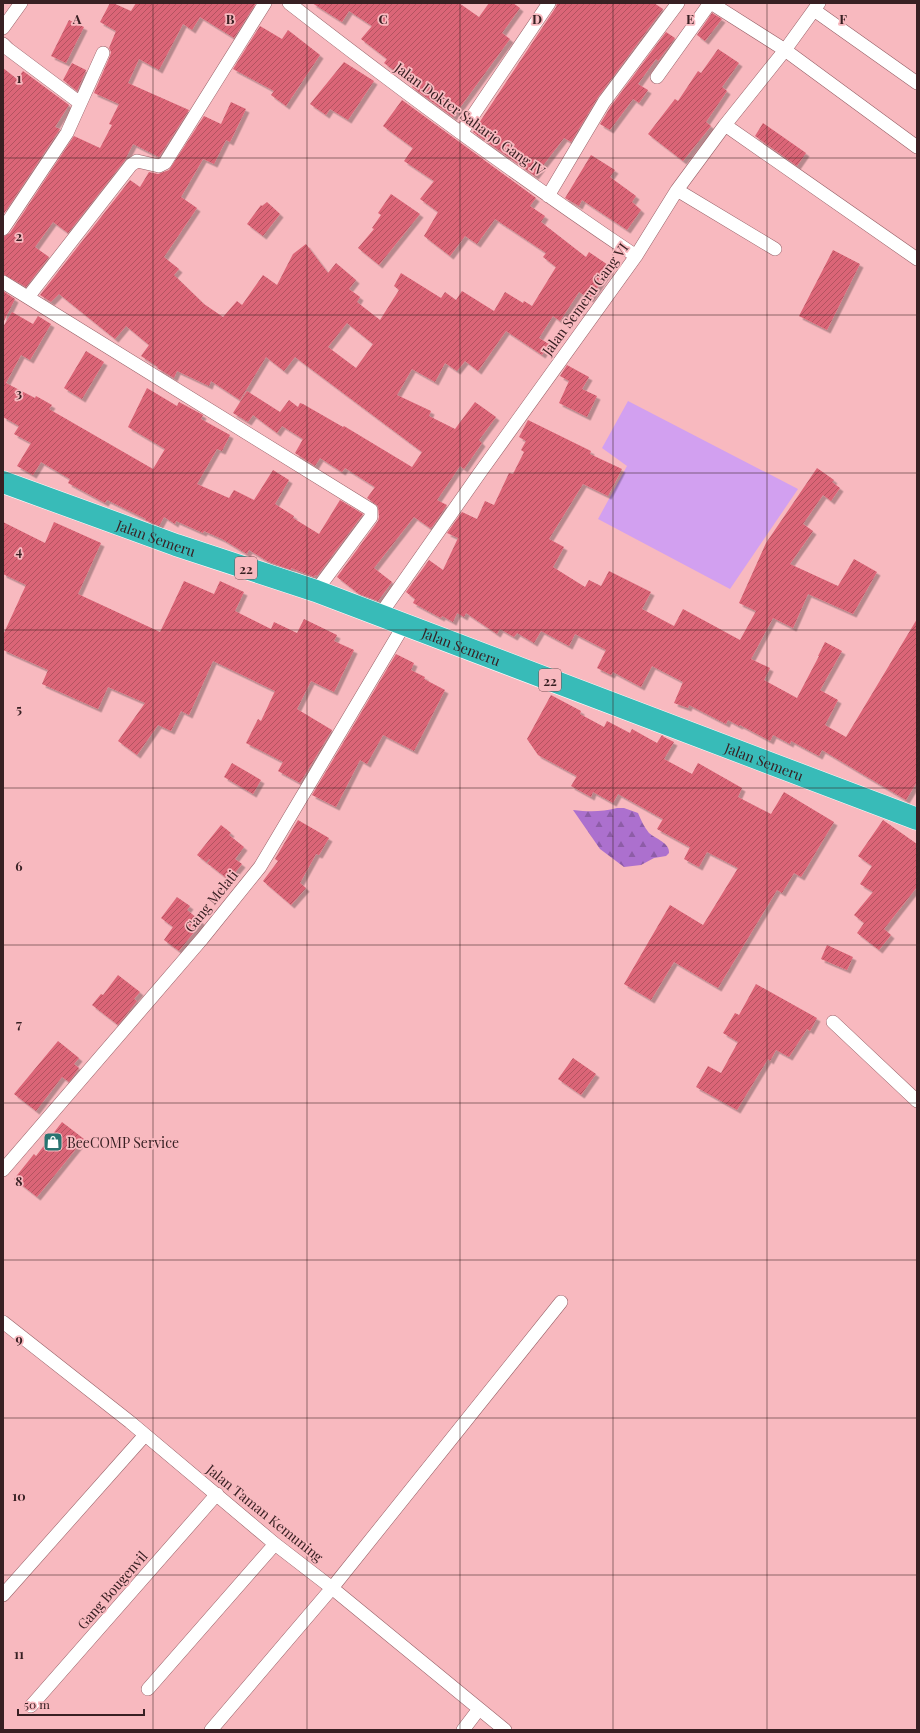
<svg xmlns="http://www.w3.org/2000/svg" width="920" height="1733" font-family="'Playfair Display',serif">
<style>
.green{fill:#d2a0f0}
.forest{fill:url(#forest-firs)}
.building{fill:url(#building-hatch);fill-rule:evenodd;filter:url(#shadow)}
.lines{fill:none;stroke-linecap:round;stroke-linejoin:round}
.street-casing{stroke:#986067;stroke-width:14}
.highway-casing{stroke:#fff;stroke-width:23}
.street{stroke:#fff;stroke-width:13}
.highway{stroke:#38bbb8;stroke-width:22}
.grid{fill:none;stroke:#382023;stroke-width:1;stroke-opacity:0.55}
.labels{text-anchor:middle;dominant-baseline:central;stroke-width:3.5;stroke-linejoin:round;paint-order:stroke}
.shield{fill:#f8b9bf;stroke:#724e52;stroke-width:1}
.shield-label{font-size:13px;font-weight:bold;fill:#382023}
.street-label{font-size:14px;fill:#382023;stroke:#f8b9bf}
.poi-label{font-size:14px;fill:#382023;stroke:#f8b9bf;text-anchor:start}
.grid-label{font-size:13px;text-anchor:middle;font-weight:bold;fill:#382023;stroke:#f8b9bf;stroke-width:3.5;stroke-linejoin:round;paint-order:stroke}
</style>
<defs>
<pattern id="forest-firs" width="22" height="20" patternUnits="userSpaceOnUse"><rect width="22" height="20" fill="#ac70ce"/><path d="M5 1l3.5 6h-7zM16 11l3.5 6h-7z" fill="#8d5ca7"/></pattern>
<pattern id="building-hatch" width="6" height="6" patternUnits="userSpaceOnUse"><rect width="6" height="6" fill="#db6577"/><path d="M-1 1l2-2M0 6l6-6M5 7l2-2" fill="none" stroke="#b35361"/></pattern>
<filter id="shadow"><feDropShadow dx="3.5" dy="3.5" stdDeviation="0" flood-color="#0004"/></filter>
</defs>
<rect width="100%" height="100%" fill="#f8b9bf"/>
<!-- green -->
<path class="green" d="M 628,401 L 798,489 L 730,589 L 598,519 L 627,466 L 602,448 Z"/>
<!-- forest -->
<path class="forest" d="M 617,808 L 624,808 L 638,813 C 641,820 644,827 649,833 C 656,839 670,843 669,853 L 666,856 L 654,858 L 641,865 L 624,867 L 600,849 L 573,810 C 589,812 602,812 617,808 Z"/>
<!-- building -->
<path class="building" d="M 110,3 L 113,3 L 131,11 L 136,3 L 256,3 L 234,38 L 200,17 L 192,30 L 183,24 L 159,70 L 139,59 L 128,83 L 189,110 L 159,157 L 133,144 L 125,160 L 68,233 L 53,222 L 35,247 L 49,257 L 26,287 L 3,274 L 3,237 L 10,233 L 74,136 L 100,148 L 112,125 L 109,124 L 119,104 L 94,93 L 110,56 L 111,52 L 109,48 L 116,31 L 100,22 Z
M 312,3 L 459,3 L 479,17 L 489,3 L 513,3 L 520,8 L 502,33 L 510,39 L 453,117 L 412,87 L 413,85 L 384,63 L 387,59 L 361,39 L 372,26 L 349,11 L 342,22 Z
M 557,3 L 654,3 L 663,9 L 598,97 L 571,142 L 564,138 L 535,176 L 473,132 L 556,7 Z
M 712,13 L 722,19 L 705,41 L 697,35 Z
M 69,20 L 84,27 L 66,63 L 51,56 Z
M 260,26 L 282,39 L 288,30 L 320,55 L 286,106 L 271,95 L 274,91 L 233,69 Z
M 666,32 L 675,38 L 658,61 L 656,59 L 638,84 L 648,90 L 639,103 L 633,99 L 610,130 L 600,124 L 611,106 Z
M 718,49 L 739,63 L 722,87 L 727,91 L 706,122 L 711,126 L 683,161 L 648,134 L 675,99 L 678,101 L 698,71 L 701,73 Z
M 344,62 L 374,81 L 348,120 L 330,109 L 326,115 L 310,104 Z
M 72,63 L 86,70 L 77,91 L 63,80 Z
M 3,68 L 17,79 L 23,71 L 69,105 L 55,127 L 60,129 L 3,215 Z
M 402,100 L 536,198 L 530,206 L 545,216 L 541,222 L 586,257 L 589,252 L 611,267 L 590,299 L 579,292 L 560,321 L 553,316 L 539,338 L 549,344 L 542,355 L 506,331 L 478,371 L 465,361 L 457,371 L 445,363 L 435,382 L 412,369 L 397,395 L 431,411 L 429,416 L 455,429 L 475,402 L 496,417 L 479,440 L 482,443 L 464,469 L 460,466 L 437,500 L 447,505 L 432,527 L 430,528 L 414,517 L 374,568 L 392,582 L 378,601 L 359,594 L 337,577 L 378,521 L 379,517 L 378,506 L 367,498 L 375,487 L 345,468 L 342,472 L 320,458 L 315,466 L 295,453 L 303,439 L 282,426 L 277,433 L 253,415 L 248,422 L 233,413 L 247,391 L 280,412 L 289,400 L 298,407 L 300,403 L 303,404 L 343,427 L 344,426 L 412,467 L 422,452 L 295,357 L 284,371 L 266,357 L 240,400 L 211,381 L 209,386 L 177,371 L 174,378 L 157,368 L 158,367 L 141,356 L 149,345 L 126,326 L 115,339 L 59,294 L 51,302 L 40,295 L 130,180 L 140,187 L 149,172 L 158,174 L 169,170 L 204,116 L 221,124 L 231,102 L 246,109 L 230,142 L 226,140 L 214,164 L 203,159 L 181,197 L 197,208 L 164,257 L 179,269 L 174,275 L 204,304 L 223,317 L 237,301 L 242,305 L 263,275 L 277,285 L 293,254 L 306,244 L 328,273 L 336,263 L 356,280 L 349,289 L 360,297 L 357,302 L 380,320 L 399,290 L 394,286 L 401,273 L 441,298 L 445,292 L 456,300 L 462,291 L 494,311 L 505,292 L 523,303 L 524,301 L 532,306 L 556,267 L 543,257 L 546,253 L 495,219 L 477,244 L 465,236 L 450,256 L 424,236 L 438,212 L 420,199 L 434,181 L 404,161 L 413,148 L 383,126 ZM 347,323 L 373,344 L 356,368 L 328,347 Z
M 763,123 L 806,153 L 797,166 L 755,136 Z
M 591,155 L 615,170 L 610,177 L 636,196 L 632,202 L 641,210 L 627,230 L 582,200 L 579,206 L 565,198 Z
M 391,194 L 420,214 L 379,265 L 358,248 L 374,229 L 372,228 L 381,215 L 378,213 Z
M 267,202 L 280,214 L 263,236 L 247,224 L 261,205 L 262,206 Z
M 833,250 L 860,264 L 827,330 L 799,316 Z
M 3,291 L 15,299 L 3,323 Z
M 12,312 L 33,324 L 38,316 L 51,324 L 30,360 L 21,355 L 6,383 L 35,398 L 36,396 L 52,405 L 49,409 L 153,469 L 165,449 L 128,427 L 147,388 L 177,406 L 179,402 L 192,409 L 203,415 L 201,419 L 230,435 L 222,451 L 217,449 L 197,484 L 229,498 L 234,490 L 254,500 L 273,470 L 289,480 L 275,504 L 294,516 L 293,518 L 319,534 L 340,500 L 363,514 L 317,576 L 315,575 L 314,577 L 291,568 L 291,570 L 269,562 L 249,550 L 247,554 L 222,539 L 204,531 L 203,533 L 176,521 L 175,524 L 164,517 L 159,526 L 145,520 L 146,519 L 107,500 L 105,503 L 68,483 L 70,479 L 41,462 L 33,475 L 17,466 L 31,443 L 14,434 L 19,426 L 3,417 L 3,327 Z
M 86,351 L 104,362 L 82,399 L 64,388 Z
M 567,365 L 589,377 L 582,389 L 597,396 L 587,417 L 559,403 L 569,381 L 560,376 Z
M 528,420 L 591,451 L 590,454 L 622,469 L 608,496 L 583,484 L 549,539 L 564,547 L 553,567 L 585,587 L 589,580 L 601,586 L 609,571 L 651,592 L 642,609 L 674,626 L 683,609 L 740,640 L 756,611 L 739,603 L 766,543 L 817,468 L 834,480 L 832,482 L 840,488 L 831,501 L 823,495 L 803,524 L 813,531 L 790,564 L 838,586 L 854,559 L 877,572 L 853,614 L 808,594 L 793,628 L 773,618 L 751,659 L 770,668 L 764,680 L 797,698 L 819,656 L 818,656 L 825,642 L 842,651 L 820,690 L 838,700 L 825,725 L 846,737 L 917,619 L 917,782 L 906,800 L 822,750 L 819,756 L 791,741 L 790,744 L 773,735 L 770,741 L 740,725 L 739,726 L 728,720 L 726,724 L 689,705 L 688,708 L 674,703 L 683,682 L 652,666 L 641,687 L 613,672 L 611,675 L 597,668 L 606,650 L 575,634 L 569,646 L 541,631 L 534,643 L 517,633 L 514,637 L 500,629 L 497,634 L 466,613 L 464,617 L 457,613 L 453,622 L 442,616 L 441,618 L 413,603 L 415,599 L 406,592 L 429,560 L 443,570 L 458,538 L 447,533 L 462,512 L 477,519 L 485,501 L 494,505 L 509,473 L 513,474 L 524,452 L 521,450 L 526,441 L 519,437 Z
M 3,522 L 45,543 L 54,522 L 101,543 L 78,594 L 160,632 L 184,581 L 214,594 L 220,581 L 244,592 L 235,611 L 271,629 L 274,622 L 297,633 L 304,619 L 337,635 L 334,641 L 354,650 L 334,692 L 311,681 L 297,709 L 332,730 L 300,783 L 278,771 L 283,762 L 246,743 L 258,719 L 261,721 L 275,691 L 213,661 L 189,715 L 181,711 L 171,731 L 158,725 L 137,755 L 118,741 L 145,703 L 108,687 L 98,709 L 42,684 L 48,670 L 3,650 L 3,635 L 26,585 L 3,574 Z
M 396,654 L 414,663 L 411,670 L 425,677 L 424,679 L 445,690 L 414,751 L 383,735 L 367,764 L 360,760 L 336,807 L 312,795 Z
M 551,695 L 581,711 L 580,714 L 604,727 L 607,721 L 630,733 L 632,729 L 657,743 L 662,735 L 664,737 L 674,742 L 664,759 L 692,774 L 698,763 L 742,788 L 738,797 L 771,814 L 784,792 L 834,822 L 801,877 L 794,873 L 782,893 L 777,890 L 718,988 L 674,962 L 651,1000 L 624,984 L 670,905 L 703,925 L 738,868 L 707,852 L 699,867 L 684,859 L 690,847 L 657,829 L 663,819 L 618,794 L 613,803 L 593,792 L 591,797 L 571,786 L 577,776 L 538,755 L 527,739 Z
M 232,763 L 261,780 L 253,794 L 224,777 Z
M 298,820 L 329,838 L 319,855 L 316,854 L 300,883 L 306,888 L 291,905 L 263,881 L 278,861 L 275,859 Z
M 883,820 L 917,844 L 917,887 L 884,929 L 891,935 L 879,950 L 857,933 L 864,923 L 854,915 L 873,892 L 860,884 L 872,866 L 858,856 Z
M 221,825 L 231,833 L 229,835 L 244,847 L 235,859 L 242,864 L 229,880 L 207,863 L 210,860 L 209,859 L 206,862 L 197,855 Z
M 177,897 L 190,906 L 187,910 L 202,922 L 179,951 L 164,940 L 173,927 L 161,918 Z
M 827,945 L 853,957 L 847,970 L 821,959 Z
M 118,975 L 140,992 L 134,999 L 137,1001 L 118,1025 L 92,1005 L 101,994 L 103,995 Z
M 756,984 L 817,1018 L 810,1031 L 807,1029 L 789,1057 L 776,1050 L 770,1061 L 768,1059 L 737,1110 L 696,1087 L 708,1066 L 721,1073 L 738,1042 L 723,1033 L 735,1013 L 739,1015 Z
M 58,1041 L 79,1058 L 74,1064 L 79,1068 L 69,1082 L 62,1077 L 36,1111 L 14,1094 Z
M 573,1058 L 596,1074 L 581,1095 L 558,1079 Z
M 62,1122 L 84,1139 L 37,1197 L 14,1179 L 34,1154 L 36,1156 Z"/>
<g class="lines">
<defs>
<path id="street" d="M 289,3 C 402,91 517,176 636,256
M 711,3 L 785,50 L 917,147
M 814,10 L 917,83
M 3,28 L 21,3
M 3,44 L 8,49 L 80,103
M 657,77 L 710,3
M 725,125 L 917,259
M 461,133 L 549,3
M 677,190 L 775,249
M 548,196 L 604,102 L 678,3
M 3,229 L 67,133 L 103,53
M 3,282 L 371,510 L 371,517 L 316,591
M 28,297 L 131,165 L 137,161 L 159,166 L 165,163 L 265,3
M 380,615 L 479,474 L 636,256 L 677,190 L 725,125 L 785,50 L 819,3
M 833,1022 L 917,1101
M 3,1170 L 202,939 L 260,867 L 404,625
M 3,1322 L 130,1422 L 275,1544 L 332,1588 L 505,1730
M 3,1595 L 145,1435
M 148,1689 L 275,1544
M 31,1706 L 217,1494
M 211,1730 L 332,1588 L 561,1302
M 463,1730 L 479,1709"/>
<g id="highway">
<path id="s1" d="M 3,482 L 176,545 L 316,591 L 917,819"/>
</g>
</defs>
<!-- street casing -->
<use href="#street" class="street-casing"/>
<!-- highway casing -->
<use href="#highway" class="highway-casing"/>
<!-- street -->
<use href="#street" class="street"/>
<!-- highway -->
<use href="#highway" class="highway"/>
</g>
<!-- grid -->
<path class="grid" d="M 153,3 L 153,1730M 307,3 L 307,1730M 460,3 L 460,1730M 613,3 L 613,1730M 767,3 L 767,1730M 3,158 L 917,158M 3,315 L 917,315M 3,473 L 917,473M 3,630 L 917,630M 3,788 L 917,788M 3,945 L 917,945M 3,1103 L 917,1103M 3,1260 L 917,1260M 3,1418 L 917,1418M 3,1575 L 917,1575"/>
<!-- icons -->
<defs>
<symbol id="shop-square" viewBox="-11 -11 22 22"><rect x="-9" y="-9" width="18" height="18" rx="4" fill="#2a7471" stroke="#f8b9bf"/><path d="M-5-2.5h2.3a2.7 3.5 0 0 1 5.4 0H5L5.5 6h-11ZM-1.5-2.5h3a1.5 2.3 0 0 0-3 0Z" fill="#fff"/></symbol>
</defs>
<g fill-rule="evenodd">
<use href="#shop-square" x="42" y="1131" width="22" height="22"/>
</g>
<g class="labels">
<!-- shield labels -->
<g class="shield">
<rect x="235" y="557" width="22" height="22" rx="3"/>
<rect x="539" y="669" width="22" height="22" rx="3"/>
</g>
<g class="shield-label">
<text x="246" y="568">22</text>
<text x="550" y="680">22</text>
</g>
<!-- street labels -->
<g class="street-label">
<text transform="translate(470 119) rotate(36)">Jalan Dokter Saharjo Gang IV</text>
<text transform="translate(585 299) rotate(-54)">Jalan Semeru Gang VI</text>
<text stroke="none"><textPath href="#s1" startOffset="163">Jalan Semeru</textPath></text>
<text stroke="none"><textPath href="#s1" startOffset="487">Jalan Semeru</textPath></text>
<text stroke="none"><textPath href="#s1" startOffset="811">Jalan Semeru</textPath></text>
<text transform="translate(211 901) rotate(-51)">Gang Melati</text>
<text transform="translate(265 1513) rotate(39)">Jalan Taman Kemuning</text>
<text transform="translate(112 1590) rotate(-49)">Gang Bougenvil</text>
</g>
<!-- poi labels -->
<g class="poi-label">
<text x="67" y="1142">BeeCOMP Service</text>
</g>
</g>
<g class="grid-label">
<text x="77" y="24">A</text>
<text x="230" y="24">B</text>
<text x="383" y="24">C</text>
<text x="537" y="24">D</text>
<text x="690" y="24">E</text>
<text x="843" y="24">F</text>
<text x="19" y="83">1</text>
<text x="19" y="241">2</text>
<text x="19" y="398">3</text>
<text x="19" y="556">4</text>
<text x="19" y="714">5</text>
<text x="19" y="871">6</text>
<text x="19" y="1029">7</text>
<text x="19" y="1186">8</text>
<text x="19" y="1344">9</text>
<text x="19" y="1501">10</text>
<text x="19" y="1659">11</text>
</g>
<!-- border -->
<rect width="920" height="1733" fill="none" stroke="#382023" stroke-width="8"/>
<!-- scale -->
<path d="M18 1709v6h126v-6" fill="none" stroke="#382023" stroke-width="2"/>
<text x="24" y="1709" font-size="12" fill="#382023" stroke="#f8b9bf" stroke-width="3" paint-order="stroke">50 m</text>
</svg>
